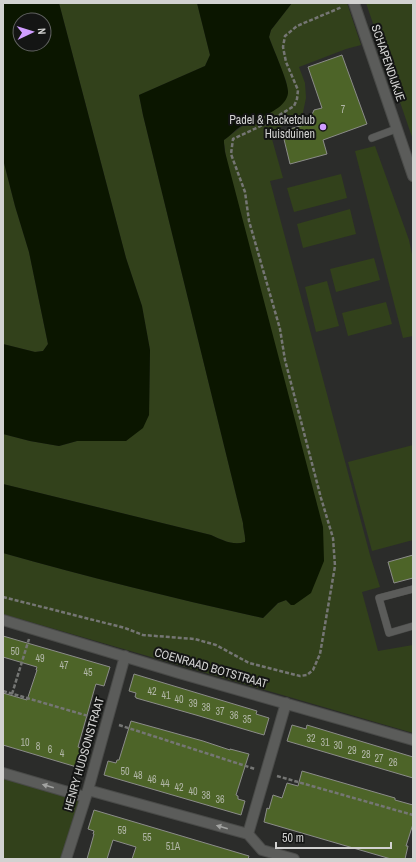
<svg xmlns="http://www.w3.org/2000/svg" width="416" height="862" font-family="'Archivo Narrow',sans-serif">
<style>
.green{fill:#32411b}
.water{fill:#0b1600;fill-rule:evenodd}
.building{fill:#4d6428;stroke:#8b8c89}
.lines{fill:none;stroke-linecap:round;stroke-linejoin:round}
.service-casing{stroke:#494a48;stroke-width:8}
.minor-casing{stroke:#494a48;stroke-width:12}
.path{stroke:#757674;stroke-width:2.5;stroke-dasharray:4 2;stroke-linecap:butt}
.service{stroke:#5b5c5a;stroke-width:7}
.minor{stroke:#5b5c5a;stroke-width:10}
.oneway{fill:#a2a3a1}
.poi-dot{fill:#d09dff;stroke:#141514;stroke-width:1.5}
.labels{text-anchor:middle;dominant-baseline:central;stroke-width:4;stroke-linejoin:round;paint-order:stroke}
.number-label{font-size:10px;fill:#b1b6a7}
.street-label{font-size:12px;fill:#d2d2d1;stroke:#141514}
.poi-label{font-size:12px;fill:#d2d2d1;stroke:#141514;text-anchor:end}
</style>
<rect width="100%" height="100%" fill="#2b2c2a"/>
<!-- green -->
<path class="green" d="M 59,3 L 197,3 L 210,55 L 205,66 L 139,95 L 143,115 L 243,523 C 243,529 246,537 245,542 C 232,546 223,540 211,535 L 3,484 L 3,434 L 30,441 L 59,446 L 77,441 L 126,441 L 149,415 L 150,350 L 142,306 L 126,258 Z
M 292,3 L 347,3 L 361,45 L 346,49 L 299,67 L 305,83 L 306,98 L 302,117 L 270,132 L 283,178 L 270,181 L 370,555 L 380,587 L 362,592 L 378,651 L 413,645 L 413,733 L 3,614 L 3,553 C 89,577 175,599 263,618 L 278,603 L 286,600 L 291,605 L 224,143 L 224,140 L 241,127 L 270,113 L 288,93 L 286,81 L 269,37 L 271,30 Z
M 366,3 L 413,3 L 413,141 L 412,137 Z
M 375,146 L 409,240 L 413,259 L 413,336 L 403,338 L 355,151 Z
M 3,159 L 15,206 L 29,252 L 48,344 L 43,351 L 35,352 L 3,344 Z
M 341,174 L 347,198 L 294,212 L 287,188 Z
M 350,209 L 356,234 L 303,248 L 297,224 Z
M 374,258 L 380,280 L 336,292 L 330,269 Z
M 327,281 L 339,326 L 316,332 L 305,287 Z
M 386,302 L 392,324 L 348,336 L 342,313 Z
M 413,445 L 413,540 L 372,551 L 348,462 Z
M 3,777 L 82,800 L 65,859 L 3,859 Z"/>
<!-- water -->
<path class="water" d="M 3,3 L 59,3 L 126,258 L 142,306 L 150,350 L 149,415 L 143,428 L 126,441 L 77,441 L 59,446 L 30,441 L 3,434 L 3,344 L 35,352 L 43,351 L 48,344 L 29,252 L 15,206 L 3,159 ZM 20,20 L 44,20 L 44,44 L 20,44 Z
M 197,3 L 292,3 L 271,30 L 269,37 C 273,49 289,83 288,93 C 286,111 254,119 241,126 C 235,130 230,136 224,140 L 224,143 L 225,152 L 323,527 L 324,561 L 311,593 L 294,605 L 291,605 L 286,600 L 278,603 L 263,618 C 175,599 89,577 3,553 L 3,484 L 211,535 C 222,540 233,546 245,542 C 246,537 243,529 243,523 L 143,115 L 139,95 L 205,66 L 210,55 Z"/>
<!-- building -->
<path class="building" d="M 342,55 L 367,124 L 323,140 L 327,154 L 290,164 L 282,131 L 308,124 L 314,110 L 322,108 L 308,67 Z
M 413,555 L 413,578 L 394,583 L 388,562 Z
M 3,636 L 110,667 L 104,686 L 96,684 L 95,687 L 78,747 L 85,749 L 80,768 L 3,745 L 3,693 L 27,700 L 37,670 L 36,670 L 37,667 L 3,657 Z
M 134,674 L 257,711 L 256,714 L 269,718 L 264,735 L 257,733 L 196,715 L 136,698 L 136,697 L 135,697 L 136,693 L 129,691 Z
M 131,721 L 203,741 L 230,750 L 230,749 L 249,754 L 236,795 L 238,796 L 238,799 L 245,801 L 241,815 L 104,775 L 108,761 L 116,763 L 117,760 L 119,760 Z
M 292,725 L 306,729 L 307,725 L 413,757 L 413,778 L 287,741 Z
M 302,771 L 395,798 L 395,800 L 413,805 L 413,824 L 406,846 L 408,846 L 405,859 L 391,859 L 264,822 L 267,808 L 269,809 L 273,795 L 282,798 L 287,783 L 298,786 Z
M 94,810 L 249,856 L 248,859 L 132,859 L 136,847 L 113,840 L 107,859 L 87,859 L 94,834 L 93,834 L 94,831 L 88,829 Z"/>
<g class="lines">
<defs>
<path id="service" d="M 372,138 L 396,129
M 413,589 L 379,598 L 389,633 L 413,626"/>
<path id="minor" d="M 354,3 L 413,176
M 3,620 L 179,673 L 413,740
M 3,773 L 85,797
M 88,790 L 248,834 L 262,850 L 294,859
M 248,834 L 286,703
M 66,859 L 88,790 L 125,656"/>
</defs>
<!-- service casing -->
<use href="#service" class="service-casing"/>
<!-- minor casing -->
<use href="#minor" class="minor-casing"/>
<!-- path -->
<path class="path" d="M 3,597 L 125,628 L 143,635 L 195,639 L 216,645 L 249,663 L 300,676 L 307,675 L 313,670 L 320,654 L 335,566 L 333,538 L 321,498 L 285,360 L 280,329 L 249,221 L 245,192 L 231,154 L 233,139 L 265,124 L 294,106 L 297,99 L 298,90 L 286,62 L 283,47 L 285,36 L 297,26 L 342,7
M 3,691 L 95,718
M 12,694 L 29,639
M 119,725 L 255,769
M 277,776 L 413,815"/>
<!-- service -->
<use href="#service" class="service"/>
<!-- minor -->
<use href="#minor" class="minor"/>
</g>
<!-- one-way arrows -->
<defs><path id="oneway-solid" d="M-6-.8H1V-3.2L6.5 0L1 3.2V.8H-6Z"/></defs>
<g class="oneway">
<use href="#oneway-solid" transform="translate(48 786) rotate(-164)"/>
<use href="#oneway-solid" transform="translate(222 827) rotate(-164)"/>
</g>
<!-- markers -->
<circle class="poi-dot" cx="323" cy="127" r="4"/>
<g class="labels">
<!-- number labels -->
<g class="number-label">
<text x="343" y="109">7</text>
<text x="15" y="651">50</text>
<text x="40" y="658">49</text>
<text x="64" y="665">47</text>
<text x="88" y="672">45</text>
<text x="152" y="691">42</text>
<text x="166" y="695">41</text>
<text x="179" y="699">40</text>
<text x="193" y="703">39</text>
<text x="206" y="707">38</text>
<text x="220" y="711">37</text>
<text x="234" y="715">36</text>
<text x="247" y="719">35</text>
<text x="311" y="738">32</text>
<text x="25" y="742">10</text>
<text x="325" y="742">31</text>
<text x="338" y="745">30</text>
<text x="38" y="746">8</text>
<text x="50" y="749">6</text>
<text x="352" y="750">29</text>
<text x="62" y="753">4</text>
<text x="366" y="754">28</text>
<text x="379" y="758">27</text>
<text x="393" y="762">26</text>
<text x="125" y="771">50</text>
<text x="138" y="775">48</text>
<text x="152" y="779">46</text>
<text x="165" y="783">44</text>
<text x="179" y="787">42</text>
<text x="193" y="791">40</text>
<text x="206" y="795">38</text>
<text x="220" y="799">36</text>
<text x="122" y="830">59</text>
<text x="147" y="837">55</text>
<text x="173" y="846">51A</text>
</g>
<!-- street labels -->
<g class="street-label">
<text transform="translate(388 63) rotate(71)">SCHAPENDIJKJE</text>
<text transform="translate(211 668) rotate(16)">COENRAAD BOTSTRAAT</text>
<text transform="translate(84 754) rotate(-74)">HENRY HUDSONSTRAAT</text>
</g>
<!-- poi labels -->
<g class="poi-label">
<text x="315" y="120">Padel &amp; Racketclub<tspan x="315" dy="14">Huisduinen</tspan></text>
</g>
</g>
<!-- border -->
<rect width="416" height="862" fill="none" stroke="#d2d2d1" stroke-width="8"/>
<!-- north arrow -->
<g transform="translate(32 32) rotate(86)"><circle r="19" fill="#141514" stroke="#606160"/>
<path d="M0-3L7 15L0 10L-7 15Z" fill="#d09dff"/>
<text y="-6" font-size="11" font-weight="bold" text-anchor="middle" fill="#d2d2d1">N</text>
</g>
<!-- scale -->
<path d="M276 842v6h115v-6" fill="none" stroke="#d2d2d1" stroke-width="2"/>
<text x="282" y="842" font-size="12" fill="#d2d2d1" stroke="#141514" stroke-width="3" paint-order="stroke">50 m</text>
</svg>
